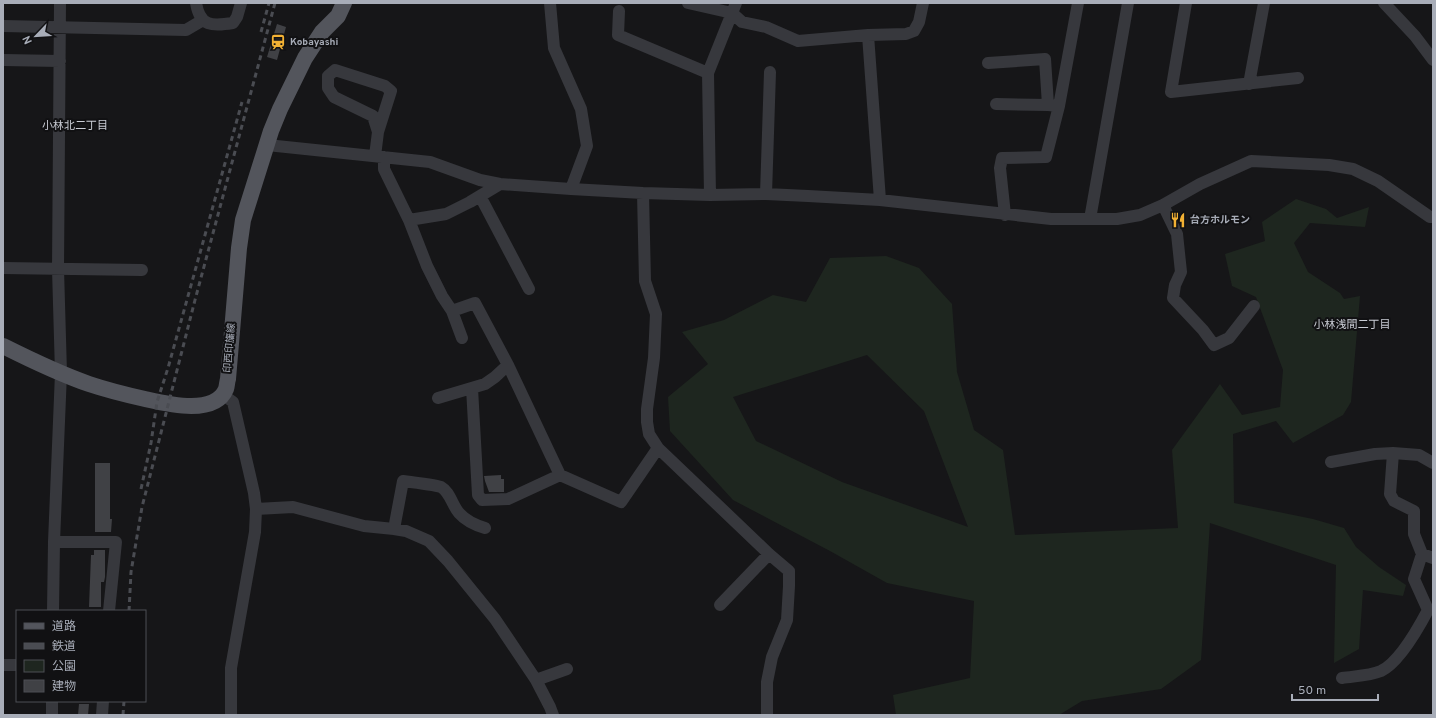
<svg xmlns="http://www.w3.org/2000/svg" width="1436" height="718" font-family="Overpass,'Noto Sans JP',sans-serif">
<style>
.green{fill:#1e261f;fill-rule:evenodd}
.building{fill:#404145}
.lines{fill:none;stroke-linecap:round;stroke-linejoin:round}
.minor{stroke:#37383d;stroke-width:12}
.major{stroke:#53555c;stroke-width:16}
.rail{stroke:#4a4c52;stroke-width:3;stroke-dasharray:5 4;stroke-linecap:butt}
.labels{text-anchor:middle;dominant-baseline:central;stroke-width:4;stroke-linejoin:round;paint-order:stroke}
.poi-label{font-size:10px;font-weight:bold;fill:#a8adb8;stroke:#111113;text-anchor:start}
.street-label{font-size:10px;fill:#a8adb8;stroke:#111113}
.neighbourhood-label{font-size:11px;fill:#c9ccd4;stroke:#111113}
</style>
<rect width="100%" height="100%" fill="#161618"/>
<!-- green -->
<path class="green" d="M 1296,199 L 1326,209 L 1337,218 L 1369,207 L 1365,227 L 1310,223 L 1294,243 L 1308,272 L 1340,293 L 1344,299 L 1360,296 L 1351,402 L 1343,415 L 1293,443 L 1276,421 L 1233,434 L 1234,503 L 1313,519 L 1344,528 L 1356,547 L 1379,567 L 1406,585 L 1403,596 L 1363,590 L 1359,649 L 1334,663 L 1336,565 L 1210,523 L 1201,660 L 1161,689 L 1082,701 L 1059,715 L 896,715 L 893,695 L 970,678 L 974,601 L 887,583 L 830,551 L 733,500 L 670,431 L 668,397 L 708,364 L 682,332 L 724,320 L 773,295 L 806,302 L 830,258 L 886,256 L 919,268 L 952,304 L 957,372 L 974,430 L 1003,450 L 1015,535 L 1178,528 L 1172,450 L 1220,384 L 1242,415 L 1280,407 L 1283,370 L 1256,297 L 1232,286 L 1225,254 L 1265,241 L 1262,222 ZM 867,355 L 924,411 L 968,527 L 842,482 L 756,441 L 733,397 Z"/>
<!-- building -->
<path class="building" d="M 277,24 L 286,27 L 277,60 L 267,57 Z
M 95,463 L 110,463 L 110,519 L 112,519 L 111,532 L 95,532 Z
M 501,475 L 501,479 L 504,479 L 504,492 L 489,492 L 485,481 L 484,476 Z
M 94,550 L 105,550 L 105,577 L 104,582 L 101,582 L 101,607 L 89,607 L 91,555 L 94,555 Z
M 79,704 L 89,704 L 88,715 L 78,715 Z"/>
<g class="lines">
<!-- minor -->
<path class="minor" d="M 196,3 C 200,27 212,26 233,23 L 237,17 L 241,3
M 550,3 L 554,48 L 581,109 L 587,146 L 571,189
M 688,3 L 732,13 L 742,22 L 766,27 L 798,41 L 868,35 L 906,34 L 914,31 L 919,22 L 923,3
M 1186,3 L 1171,92 L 1298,78
M 1384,3 L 1415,36 L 1433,60
M 619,11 L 618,35 L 708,73
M 3,26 L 186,30 L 203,20
M 868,35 L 880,200
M 3,60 L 60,61
M 988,63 L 1045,59 L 1048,105 L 1059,106
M 1249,84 L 1264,3
M 996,104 L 1048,105
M 267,145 L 430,162 L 480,180 L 500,184 L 571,189 L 643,193 L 710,195 L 766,194 L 808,196 L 880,200 L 1051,219 L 1117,219 L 1140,215 L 1163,205 L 1200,184 L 1251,161 L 1329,165 L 1353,169 L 1378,181 L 1430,217 L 1433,217
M 375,156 L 378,132 L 391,91 L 385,86 L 335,70 L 328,76 L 328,88 L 334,97 L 373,116 L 378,132
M 384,157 L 384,169 L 409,220 L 427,266 L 442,296 L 452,311 L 462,338
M 643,193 L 645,281 L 656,314 L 654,358 L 647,409 L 647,422 L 649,434 L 658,448 L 769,554 L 789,571 L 789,586 L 787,620 L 772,657 L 767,682 L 767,715
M 766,194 L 770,72
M 710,195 L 708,73 L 736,3
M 480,196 L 529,289
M 1163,205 L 1177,234 L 1181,272 L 1175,285 L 1173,298 L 1203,330 L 1214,345 L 1229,338 L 1254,306
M 1005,215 L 1000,168 L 1002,158 L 1046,157 L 1059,106 L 1078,3
M 1090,219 L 1128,3
M 409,220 L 446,214 L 470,202 L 500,184
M 3,268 L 142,270
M 452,311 L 475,303 L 508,365 L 560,475
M 472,388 L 478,495 L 482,500 L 508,499 L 560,475 L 621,502 L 658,448
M 222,394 L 233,402 L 254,493 L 256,509 L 255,532 L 231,668 L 231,715
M 438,398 L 485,384 L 495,377 L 508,365
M 1393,453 L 1390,494 L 1394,501 L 1414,511 L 1414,534 L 1422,554
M 1331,462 L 1375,454 L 1393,453 L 1419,455 L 1433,463
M 256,509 L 293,507 L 364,526 L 394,529 L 406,531 L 429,541 L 448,561 L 495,619 L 536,680 L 550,707 L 553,715
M 394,529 L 403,481 C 411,482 435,485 441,487 C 450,492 452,505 459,513 C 466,521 475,525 485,528
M 54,542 L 116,542 L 109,611
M 720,605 L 769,554
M 53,611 L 54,542 L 61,373 L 58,269 L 60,3
M 3,665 L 17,665
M 1342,678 C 1355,676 1369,676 1381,671 C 1400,662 1419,627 1428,610 L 1414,579 L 1422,554 L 1433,558
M 536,680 L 567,669
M 52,715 L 52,701
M 102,715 L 103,701"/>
<!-- major -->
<path class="major" d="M 3,346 C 31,360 60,374 89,384 C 107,390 127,395 145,399 C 167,404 215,416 226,389 C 227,386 227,382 228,379 L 239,248 L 243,220 L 271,131 L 280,109 L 305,58 L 322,32 L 338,16 L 344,3"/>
<!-- rail -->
<path class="rail" d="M 261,32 L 269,3
M 141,489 L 151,443 L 157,402 L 168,368 L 242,102
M 129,611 L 131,572 L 142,507 L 195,300 L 275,3
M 123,715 L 124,701"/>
</g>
<!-- icons -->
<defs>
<symbol id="station-bare" viewBox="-9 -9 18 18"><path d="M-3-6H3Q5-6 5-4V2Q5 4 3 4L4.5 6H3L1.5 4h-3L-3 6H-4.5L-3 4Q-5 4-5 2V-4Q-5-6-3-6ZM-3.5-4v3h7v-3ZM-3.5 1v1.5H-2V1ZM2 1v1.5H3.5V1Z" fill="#f2b134" stroke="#111113" stroke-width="2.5" paint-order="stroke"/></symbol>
<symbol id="restaurant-bare" viewBox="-9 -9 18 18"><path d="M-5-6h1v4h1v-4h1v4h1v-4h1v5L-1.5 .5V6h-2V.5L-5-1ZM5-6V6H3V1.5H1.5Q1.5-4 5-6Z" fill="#f2b134" stroke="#111113" stroke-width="2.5" paint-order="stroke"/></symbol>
</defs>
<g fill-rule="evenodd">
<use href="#station-bare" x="267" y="31" width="22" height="22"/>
<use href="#restaurant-bare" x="1167" y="209" width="22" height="22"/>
</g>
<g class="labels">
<!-- poi labels -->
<g class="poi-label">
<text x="290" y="42">Kobayashi</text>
<text x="1190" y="220">台方ホルモン</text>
</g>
<!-- street labels -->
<g class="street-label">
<text transform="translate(230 348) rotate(-85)">印西印旛線</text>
</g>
<!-- neighbourhood labels -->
<g class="neighbourhood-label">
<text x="75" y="126">小林北二丁目</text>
<text x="1352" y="325">小林浅間二丁目</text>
</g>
</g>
<!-- border -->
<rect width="1436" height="718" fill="none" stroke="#a8adb8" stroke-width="8"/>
<!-- legend -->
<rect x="16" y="610" width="130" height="92" fill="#111113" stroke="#4d4f55"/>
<rect x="24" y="623" width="20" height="6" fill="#53555c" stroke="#4d4f55"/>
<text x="52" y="630" font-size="12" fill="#a8adb8">道路</text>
<rect x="24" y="643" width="20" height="6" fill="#4a4c52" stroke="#4d4f55"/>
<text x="52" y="650" font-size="12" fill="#a8adb8">鉄道</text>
<rect x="24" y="660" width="20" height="12" fill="#1e261f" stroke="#4d4f55"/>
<text x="52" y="670" font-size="12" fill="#a8adb8">公園</text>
<rect x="24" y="680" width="20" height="12" fill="#404145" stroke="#4d4f55"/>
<text x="52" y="690" font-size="12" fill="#a8adb8">建物</text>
<!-- north arrow -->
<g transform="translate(36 36) rotate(245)" stroke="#111113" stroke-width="3" paint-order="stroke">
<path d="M0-3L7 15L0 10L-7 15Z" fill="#a8adb8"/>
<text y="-6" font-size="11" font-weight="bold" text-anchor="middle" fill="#a8adb8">N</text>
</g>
<!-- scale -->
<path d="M1292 694v6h86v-6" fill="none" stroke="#a8adb8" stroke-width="2"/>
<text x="1298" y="694" font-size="12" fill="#a8adb8" stroke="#111113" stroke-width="3" paint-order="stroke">50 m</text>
</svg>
